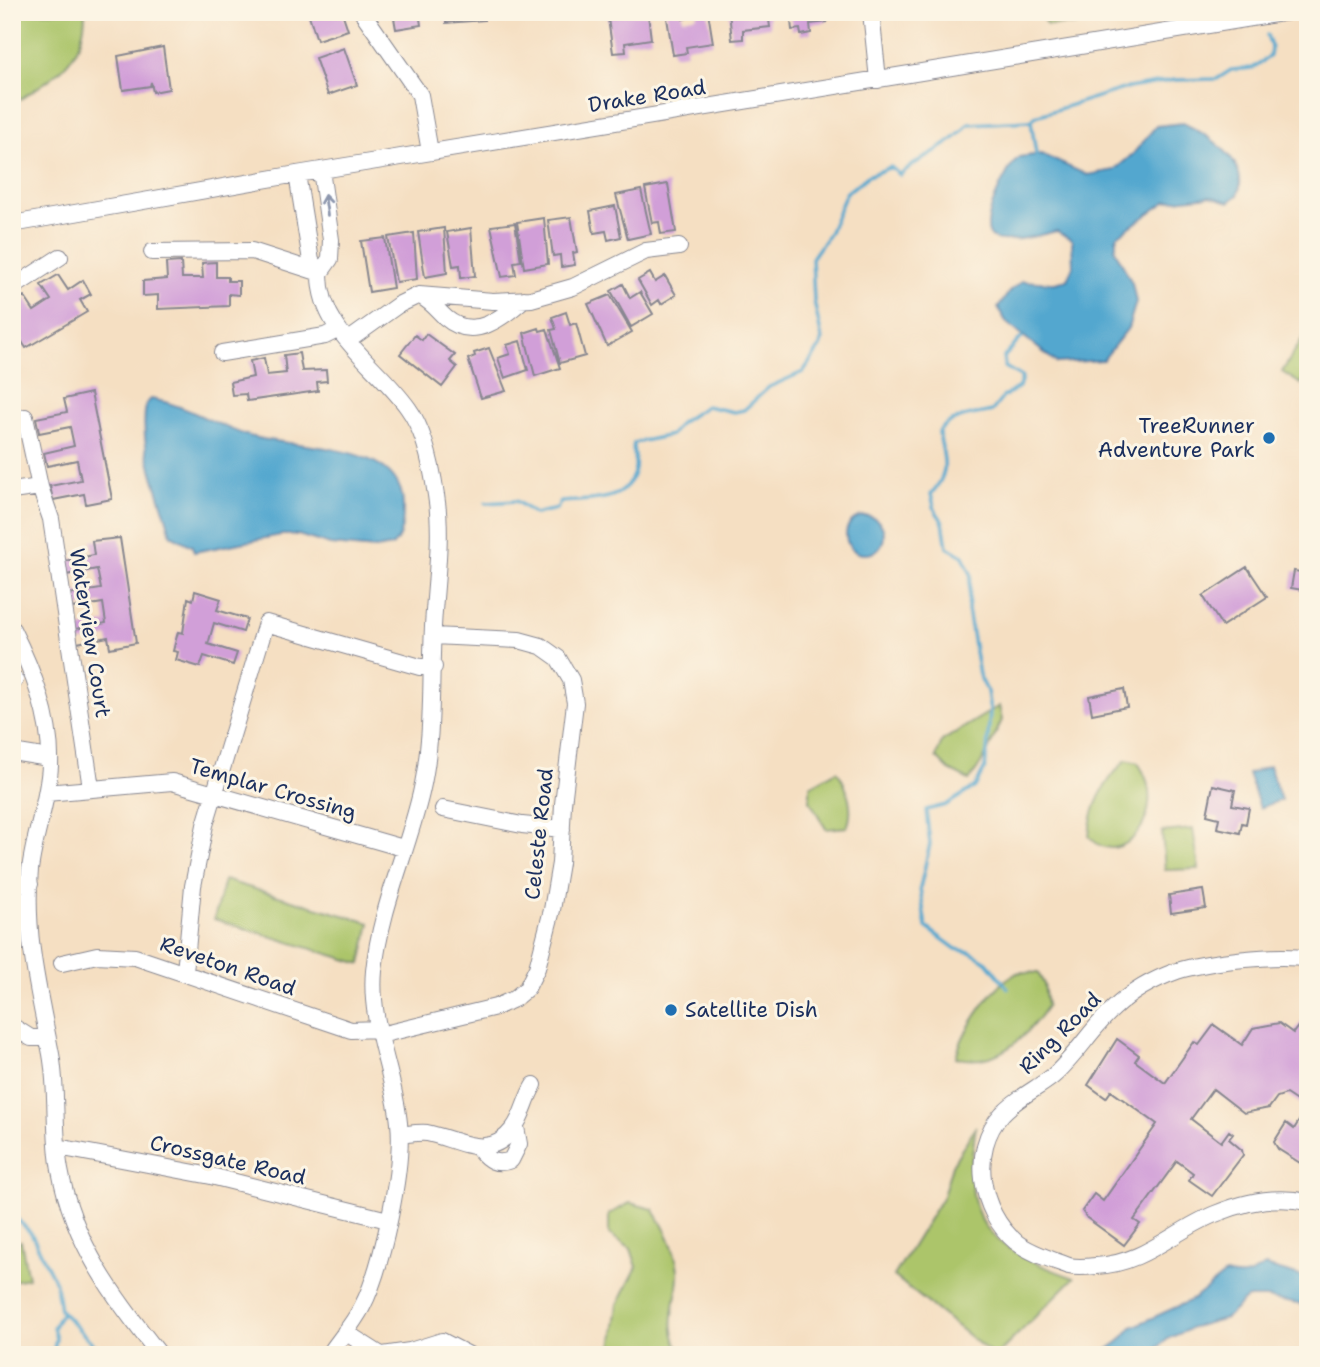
<svg xmlns="http://www.w3.org/2000/svg" width="1320" height="1367" font-family="'Shantell Sans',sans-serif">
<style>
.green{fill:#acc56a;stroke:#647a64;stroke-width:2}
.water{fill:#53a7cf;stroke:#376b96;stroke-width:2}
.lines{fill:none;stroke-linecap:round;stroke-linejoin:round}
.stream{stroke:#53a7cf;stroke-width:3.5}
.building{fill:#d19fd8}
.minor-casing{stroke:#888790;stroke-width:18}
.minor{stroke:#fff;stroke-width:16}
.oneway{stroke:#8d97ae}
.poi-dot{fill:#1f6fb2;stroke:#fcf5e5;stroke-width:2.5}
.labels{text-anchor:middle;dominant-baseline:central;stroke-width:6;stroke-linejoin:round;paint-order:stroke}
.street-label{font-size:21px;fill:#1b2f5e;stroke:#fcf5e5}
.poi-label{font-size:21px;fill:#1b2f5e;stroke:#fcf5e5;text-anchor:end}
</style>
<rect width="100%" height="100%" fill="#fcf5e5"/>
<filter id="ink" filterUnits="userSpaceOnUse"><feTurbulence type="fractalNoise" baseFrequency=".0143" numOctaves="2"/><feDisplacementMap in="SourceGraphic" scale="14" xChannelSelector="R" yChannelSelector="G"/><feConvolveMatrix kernelMatrix="1 2 1 2 8 2 1 2 1" color-interpolation-filters="sRGB"/></filter>
<filter id="wash" filterUnits="userSpaceOnUse"><feTurbulence type="fractalNoise" baseFrequency=".00686" numOctaves="4" result="noise"/><feDisplacementMap in="SourceGraphic" scale="28" xChannelSelector="R" yChannelSelector="G"/><feGaussianBlur stdDeviation="1.57" result="paint"/><feColorMatrix in="noise" values="0 0 0 0 0 0 0 0 0 0 0 0 0 0 0 0 0 1.4 0 .05"/><feComposite in="paint" operator="in"/></filter>
<g filter="url(#wash)">
<rect width="100%" height="100%" fill="#f5dfc2"/>
<!-- green -->
<path class="green" d="M 12,12 L 85,12 C 85,64 50,78 12,105 Z
M 1038,12 L 1147,12 L 1073,25 L 1047,25 Z
M 1304,336 L 1308,339 L 1308,373 L 1301,384 L 1282,372 Z
M 999,706 L 1002,720 C 993,739 983,765 969,780 L 949,770 L 936,757 L 942,741 Z
M 1126,760 L 1138,763 C 1173,813 1119,874 1089,836 C 1091,806 1105,781 1126,760 Z
M 837,771 C 847,785 855,810 847,827 L 826,829 L 810,801 L 810,786 Z
M 1193,829 L 1199,869 L 1165,870 L 1162,832 Z
M 224,880 L 370,923 L 361,964 L 214,919 Z
M 1020,972 L 1038,973 L 1044,984 L 1047,1006 C 1027,1037 995,1069 956,1057 C 962,1032 995,980 1020,972 Z
M 976,1126 C 960,1222 984,1246 1074,1278 L 997,1355 L 993,1355 L 894,1276 L 943,1196 L 952,1165 Z
M 630,1203 L 653,1209 C 665,1228 675,1246 678,1270 C 680,1298 661,1328 684,1355 L 611,1355 L 618,1304 L 637,1267 L 631,1249 L 609,1234 L 609,1214 Z
M 21,1241 L 28,1278 L 12,1281 L 12,1243 Z"/>
<!-- water -->
<path class="water" d="M 1183,123 C 1209,135 1250,161 1238,195 L 1229,202 L 1210,196 L 1167,201 L 1117,236 L 1115,250 L 1132,283 L 1136,302 L 1128,328 L 1103,360 L 1057,363 L 1007,323 L 998,308 L 1010,291 L 1022,281 L 1055,283 L 1067,280 L 1073,266 L 1072,240 L 1057,231 C 1043,234 1005,245 993,238 C 976,229 1007,166 1019,157 L 1041,154 L 1087,175 L 1114,170 L 1133,154 L 1156,126 Z
M 151,399 C 186,405 213,424 246,435 C 290,450 404,439 403,506 C 403,520 403,536 392,546 L 376,549 L 330,545 L 298,535 L 281,535 L 194,552 L 192,546 L 171,535 C 160,490 138,451 146,404 Z
M846 535a19 19 0 1 1 38 0a19 19 0 1 1-38 0Z
M 1269,766 L 1281,800 L 1260,808 L 1248,774 Z
M 1265,1266 L 1308,1278 L 1308,1306 L 1266,1298 L 1247,1298 L 1226,1318 L 1197,1326 L 1169,1338 L 1149,1355 L 1100,1355 L 1120,1341 L 1132,1327 L 1194,1299 L 1225,1274 C 1243,1279 1249,1276 1265,1266 Z"/>
<g class="lines">
<!-- stream -->
<path class="stream" d="M 1031,121 L 1036,154
M 486,503 L 516,501 L 535,514 L 556,509 L 561,502 C 590,499 626,505 635,469 C 637,460 631,451 634,443 L 671,435 L 680,423 L 706,406 L 734,412 L 744,410 L 769,387 L 803,372 L 820,347 L 822,339 L 814,301 L 812,258 L 829,234 L 846,193 L 868,176 L 891,167 L 900,175 C 920,156 952,147 968,124 L 1031,121 L 1036,116 L 1123,89 L 1174,80 L 1217,79 L 1231,70 L 1253,68 L 1270,56 L 1271,47 L 1267,35
M 1008,988 L 987,962 L 970,952 L 956,949 L 926,927 L 920,888 L 930,844 L 926,810 L 946,805 L 975,787 L 985,768 L 987,751 L 990,711 L 987,691 L 979,675 L 968,610 L 971,574 L 963,556 L 947,547 L 943,522 L 935,510 L 931,494 C 952,470 943,459 939,432 C 948,416 976,415 992,411 L 1003,397 L 1019,387 L 1022,377 L 1005,367 L 1004,357 L 1022,337
M 12,1214 L 31,1233 L 56,1284 L 60,1310 L 104,1355
M 60,1355 L 54,1349 L 56,1338 L 53,1328 L 62,1312"/>
</g>
<g id="blocks">
<!-- building -->
<path class="building" d="M 308,12 L 342,12 L 348,30 L 317,40 Z
M 393,12 L 419,12 L 421,25 L 396,29 Z
M 446,12 L 484,12 L 484,20 L 446,23 Z
M 607,12 L 648,15 L 651,39 L 625,43 L 626,52 L 613,53 Z
M 666,12 L 682,12 L 683,19 L 697,16 L 697,12 L 708,12 L 713,43 L 686,47 L 687,53 L 673,55 Z
M 729,12 L 768,12 L 770,27 L 743,30 L 743,39 L 732,40 Z
M 790,12 L 826,12 L 827,22 L 810,24 L 811,33 L 801,35 L 800,29 L 792,30 Z
M 163,47 L 169,89 L 153,92 L 151,82 L 150,86 L 123,90 L 118,56 Z
M 344,48 L 357,85 L 328,95 L 315,58 Z
M 668,184 L 676,232 L 661,234 L 659,222 L 652,223 L 645,188 Z
M 641,190 L 651,234 L 628,239 L 616,195 Z
M 615,206 L 621,237 L 608,240 L 606,231 L 594,233 L 590,211 Z
M 571,217 L 577,252 L 573,253 L 575,265 L 561,267 L 560,255 L 553,256 L 548,220 Z
M 544,218 L 548,264 L 524,268 L 517,222 Z
M 515,223 L 521,261 L 514,262 L 516,275 L 502,277 L 491,226 Z
M 444,228 L 447,273 L 425,277 L 418,232 Z
M 471,228 L 475,276 L 461,278 L 460,265 L 453,266 L 447,232 Z
M 414,233 L 417,279 L 396,282 L 388,237 Z
M 385,238 L 393,288 L 369,292 L 361,241 Z
M 181,262 L 182,278 L 203,278 L 202,263 L 216,262 L 216,277 L 228,277 L 228,281 L 239,281 L 239,295 L 229,294 L 229,306 L 158,309 L 158,295 L 143,296 L 143,281 L 167,279 L 166,263 Z
M 650,273 L 655,282 L 665,276 L 676,295 L 661,304 L 659,300 L 652,305 L 638,280 Z
M 58,275 L 68,290 L 83,280 L 91,294 L 80,300 L 87,312 L 26,348 L 19,337 L 12,341 L 12,323 L 19,319 L 12,303 L 24,296 L 34,311 L 51,300 L 41,285 Z
M 623,284 L 630,298 L 640,292 L 653,314 L 631,327 L 611,291 Z
M 610,295 L 632,332 L 607,346 L 588,304 Z
M 566,312 L 570,325 L 576,323 L 585,356 L 560,363 L 551,330 L 556,329 L 552,317 Z
M 539,328 L 540,331 L 547,329 L 560,368 L 535,376 L 524,333 Z
M 426,334 L 455,355 L 450,361 L 457,367 L 442,387 L 400,354 L 415,335 L 422,340 Z
M 520,341 L 528,370 L 505,378 L 498,358 L 510,354 L 507,345 Z
M 489,348 L 506,391 L 481,398 L 468,359 L 475,356 L 474,353 Z
M 299,353 L 302,371 L 326,370 L 327,381 L 317,382 L 318,391 L 247,401 L 246,394 L 232,395 L 230,382 L 253,377 L 250,361 L 264,358 L 267,375 L 286,373 L 284,355 Z
M 91,393 L 112,499 L 86,504 L 84,494 L 53,500 L 50,486 L 81,480 L 77,460 L 47,466 L 44,453 L 74,446 L 70,427 L 39,433 L 36,418 L 67,412 L 64,399 Z
M 120,538 L 136,643 L 110,648 L 108,637 L 77,643 L 75,629 L 106,623 L 103,603 L 71,608 L 69,594 L 101,589 L 97,569 L 66,575 L 64,561 L 94,555 L 92,541 Z
M 1247,567 L 1267,597 L 1222,626 L 1203,596 Z
M 1294,571 L 1308,573 L 1308,591 L 1291,588 Z
M 195,591 L 221,599 L 217,610 L 247,619 L 243,632 L 214,623 L 209,641 L 208,644 L 237,653 L 233,665 L 204,656 L 200,667 L 176,660 L 178,652 L 173,651 L 178,632 L 183,633 L 188,598 L 193,600 Z
M 1124,689 L 1127,707 L 1092,714 L 1089,696 Z
M 1213,785 L 1235,790 L 1232,805 L 1249,808 L 1246,824 L 1242,823 L 1240,833 L 1217,828 L 1219,818 L 1207,815 Z
M 1203,890 L 1206,908 L 1171,913 L 1169,895 Z
M 1308,1013 L 1308,1168 L 1278,1149 L 1274,1142 L 1286,1123 L 1294,1129 L 1307,1108 L 1286,1094 L 1277,1097 L 1269,1108 L 1244,1113 L 1213,1089 L 1191,1119 L 1221,1142 L 1229,1131 L 1233,1134 L 1229,1139 L 1242,1150 L 1243,1155 L 1212,1196 L 1189,1180 L 1193,1173 L 1177,1161 L 1134,1220 L 1140,1224 L 1124,1245 L 1087,1218 L 1082,1211 L 1094,1194 L 1103,1201 L 1157,1124 L 1111,1091 L 1106,1098 L 1088,1085 L 1117,1039 L 1139,1055 L 1135,1061 L 1165,1083 L 1194,1042 L 1199,1045 L 1214,1025 L 1242,1045 L 1253,1028 L 1279,1023 L 1293,1033 Z"/>
</g>
</g>
<g filter="url(#ink)">
<use href="#blocks" fill-opacity="0" stroke="#888790" stroke-width="2"/>
<g class="lines">
<defs>
<path id="minor" d="M 362,12 L 420,95 L 430,152
M 871,12 L 878,80
M 321,170 L 331,240 L 330,259 L 320,273 C 319,332 376,363 408,408 C 425,431 432,467 436,495 C 443,537 435,585 433,627 C 430,683 434,738 421,793 C 407,853 380,909 374,971 C 369,1023 394,1072 399,1123 C 404,1166 382,1269 362,1307 C 353,1324 340,1339 329,1355
M 297,174 L 311,261 L 320,273
M 12,224 L 297,174 L 1288,12
M 152,252 L 252,251 L 320,273
M 12,288 L 60,257
M 422,297 C 433,303 437,310 446,318 C 474,342 503,317 524,299
M 349,340 L 398,305 L 419,295 L 493,301 L 531,299 L 573,287 L 646,251 L 679,247
M 222,353 L 325,336 L 337,330
M 25,417 L 40,487
M 12,491 L 40,487 L 51,519 L 91,788
M 12,629 C 33,671 52,719 50,766 C 48,802 34,835 30,870 C 24,934 39,992 51,1054 C 58,1092 53,1132 60,1170 C 73,1243 115,1299 160,1355
M 12,681 L 15,680
M 12,752 L 49,758
M 46,793 L 172,782 L 403,848
M 443,809 L 522,825 L 562,829
M 12,882 L 30,884
M 1308,959 C 1278,953 1205,962 1177,971 C 1154,979 1130,993 1113,1009 C 1091,1029 1076,1056 1053,1076 C 1037,1089 1016,1098 1002,1114 C 969,1150 980,1212 1016,1242 C 1030,1253 1053,1260 1069,1266 C 1077,1268 1087,1267 1096,1266 C 1144,1264 1173,1231 1215,1214 C 1246,1201 1276,1195 1308,1202
M 62,963 L 97,955 L 135,957 L 351,1030 L 379,1029
M 185,972 L 193,886 L 205,825 L 266,623 L 420,667 L 434,667
M 12,1026 L 31,1038 L 47,1038
M 380,1035 L 496,1007 L 514,999 L 527,988 L 537,968 L 552,910 L 560,863 L 563,804 L 575,703 L 571,680 L 558,658 L 541,646 L 519,640 L 433,636
M 400,1135 C 409,1134 419,1132 427,1133 C 458,1139 488,1162 513,1129 C 523,1117 525,1099 534,1085
M 58,1147 L 211,1176 L 388,1220
M 479,1149 C 488,1160 496,1166 511,1160 L 519,1144 L 516,1127
M 345,1332 L 381,1355
M 383,1355 L 410,1351 L 442,1341 L 469,1355"/>
</defs>
<!-- minor casing -->
<use href="#minor" class="minor-casing"/>
<!-- minor -->
<use href="#minor" class="minor"/>
</g>
<!-- one-way arrows -->
<defs><path id="oneway-shaft" d="M-6 0H5M1.5-3L5.5 0L1.5 3" fill="none" stroke-width="1.6" stroke-linecap="round" stroke-linejoin="round" transform="scale(1.75)"/></defs>
<use class="oneway" href="#oneway-shaft" transform="translate(326 205) rotate(-98)"/>
</g>
<!-- markers -->
<g class="poi-dot">
<circle cx="1269" cy="438" r="7"/>
<circle cx="671" cy="1010" r="7"/>
</g>
<g class="labels">
<!-- street labels -->
<g class="street-label">
<text transform="translate(647 96) rotate(-9)">Drake Road</text>
<text transform="translate(90 633) rotate(81)">Waterview Court</text>
<text transform="translate(273 789) rotate(16)">Templar Crossing</text>
<text transform="translate(539 834) rotate(-84)">Celeste Road</text>
<text transform="translate(228 966) rotate(19)">Reveton Road</text>
<text transform="translate(1060 1033) rotate(-45)">Ring Road</text>
<text transform="translate(228 1160) rotate(13)">Crossgate Road</text>
</g>
<!-- poi labels -->
<g class="poi-label">
<text x="1255" y="426">TreeRunner<tspan x="1255" dy="24">Adventure Park</tspan></text>
<text x="685" y="1010" text-anchor="start">Satellite Dish</text>
</g>
</g>
<!-- margin -->
<rect width="1320" height="1367" fill="none" stroke="#fcf5e5" stroke-width="42"/>
</svg>
